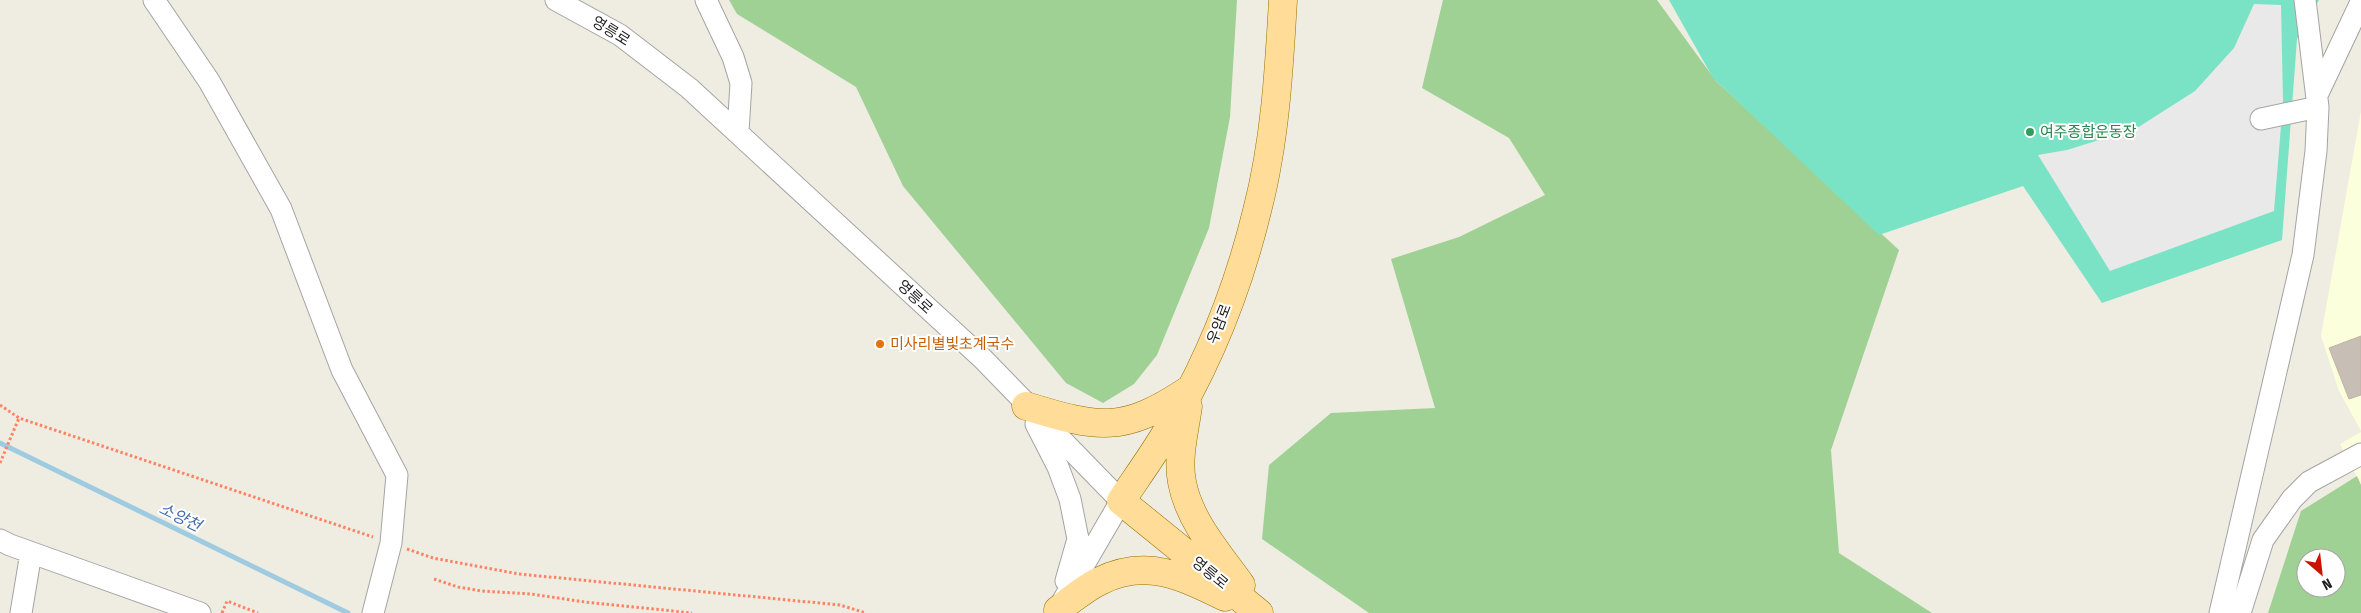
<svg xmlns="http://www.w3.org/2000/svg" width="2361" height="613" font-family="'Fira Sans Condensed','Noto Sans KR',sans-serif">
<style>
.education{fill:#fcffdb}
.forest{fill:#a0d194;fill-rule:evenodd}
.pitch{fill:#7ae3c5}
.parking{fill:#e9e9e9}
.lines{fill:none;stroke-linecap:round;stroke-linejoin:round}
.stream{stroke:#9fcbe0;stroke-width:5}
.building{fill:#c7beb5;stroke:#c1b3a3}
.minor-casing{stroke:#a4a4a4;stroke-width:23}
.major-casing{stroke:#967200;stroke-width:29}
.path{stroke:#ff8263;stroke-width:3;stroke-dasharray:2.5 2.5;stroke-linecap:butt}
.minor{stroke:#fff;stroke-width:21}
.major{stroke:#ffdc97;stroke-width:28}
.leisure-dot{fill:#2e9e5b;stroke:#fff;stroke-width:2}
.food-dot{fill:#e8710a;stroke:#fff;stroke-width:2}
.labels{text-anchor:middle;dominant-baseline:central;stroke-width:4;stroke-linejoin:round;paint-order:stroke}
.street-label{font-size:15px;fill:#1d1d1d;stroke:#fff}
.leisure-label{font-size:15px;fill:#27864d;stroke:#fff;text-anchor:start}
.food-label{font-size:15px;fill:#c56008;stroke:#fff;text-anchor:start}
.water-label{font-size:16px;font-style:italic;fill:#4470b2;stroke:#fff}
</style>
<rect width="100%" height="100%" fill="#efece2"/>
<!-- education -->
<path class="education" d="M 2361,111 L 2361,431 L 2339,391 L 2321,336 Z
M 2361,432 L 2361,485 L 2340,444 Z"/>
<!-- forest -->
<path class="forest" d="M 729,0 L 1237,0 L 1230,117 L 1209,228 L 1157,355 L 1134,384 L 1103,403 L 1066,383 L 903,186 L 856,87 L 737,14 Z
M 1443,0 L 1657,0 L 1716,81 L 1899,250 L 1831,450 L 1839,553 L 1932,613 L 1369,613 L 1262,539 L 1269,465 L 1331,413 L 1435,408 L 1391,259 L 1459,237 L 1545,195 L 1509,138 L 1422,88 Z
M 2357,476 L 2361,485 L 2361,613 L 2268,613 L 2301,511 ZM 2306,558 L 2336,558 L 2336,588 L 2306,588 Z"/>
<!-- pitch -->
<path class="pitch" d="M 1669,0 L 2319,0 L 2297,39 L 2282,240 L 2102,303 L 2023,186 L 1879,235 L 1713,78 Z"/>
<!-- parking -->
<path class="parking" d="M 2254,4 L 2281,5 L 2283,102 L 2274,211 L 2110,271 L 2038,155 L 2067,150 L 2137,128 L 2195,91 L 2234,48 Z"/>
<g class="lines">
<!-- stream -->
<path class="stream" d="M 0,443 L 348,613"/>
</g>
<!-- building -->
<path class="building" d="M 2361,336 L 2361,395 L 2349,399 L 2329,348 Z"/>
<g class="lines">
<defs>
<path id="minor" d="M 154,0 L 209,81 L 281,209 L 342,370 L 397,475 L 391,543 L 373,613
M 556,0 L 620,35 L 689,88 L 982,358 L 1121,501 L 1061,604
M 706,0 L 733,57 L 741,83 L 738,132
M 2318,93 L 2361,2
M 2261,119 L 2318,107
M 1036,424 L 1058,467 L 1070,499 L 1078,539 L 1066,581
M 0,540 L 10,545 L 200,613
M 21,613 L 31,553
M 2220,613 L 2303,255 L 2316,151 L 2318,107 L 2305,0
M 2240,613 L 2263,540 L 2292,499 L 2309,482 L 2361,454"/>
<path id="major" d="M 1026,406 C 1098,428 1122,434 1187,391
M 1188,406 C 1185,429 1177,458 1182,482 C 1189,521 1219,554 1241,585
M 1058,610 C 1071,600 1085,588 1100,581 C 1146,558 1182,576 1225,597
M 1259,613 L 1121,501 C 1135,480 1150,459 1163,438 C 1206,369 1238,289 1257,211 C 1275,142 1279,71 1283,0"/>
</defs>
<!-- minor casing -->
<use href="#minor" class="minor-casing"/>
<!-- major casing -->
<use href="#major" class="major-casing"/>
<!-- path -->
<path class="path" d="M 0,405 L 19,418 L 373,537
M 0,463 L 19,418
M 407,549 L 433,558 L 519,574 L 840,605 L 866,613
M 434,579 L 458,587 L 482,591 L 531,594 L 585,602 L 692,613
M 222,613 L 227,601 L 258,613"/>
<!-- minor -->
<use href="#minor" class="minor"/>
<!-- major -->
<use href="#major" class="major"/>
</g>
<!-- markers -->
<circle class="leisure-dot" cx="2030" cy="132" r="5"/>
<circle class="food-dot" cx="880" cy="344" r="5"/>
<g class="labels">
<!-- street labels -->
<g class="street-label">
<text transform="translate(611 31) rotate(32)">영릉로</text>
<text transform="translate(915 297) rotate(43)">영릉로</text>
<text transform="translate(1219 324) rotate(-69)">우암로</text>
<text transform="translate(1210 573) rotate(39)">영릉로</text>
</g>
<!-- leisure labels -->
<g class="leisure-label">
<text x="2040" y="132">여주종합운동장</text>
</g>
<!-- food labels -->
<g class="food-label">
<text x="890" y="344">미사리별빛초계국수</text>
</g>
<!-- water labels -->
<g class="water-label">
<text transform="translate(180 517) rotate(26)">소양천</text>
</g>
</g>
<!-- north arrow -->
<g transform="translate(2321 573) rotate(152)"><circle r="24" fill="#ffffff" stroke="#a5a5a5"/>
<path d="M0-4L9 19L0 12L-9 19Z" fill="#ca1300"/>
<text y="-8" font-size="14" font-weight="bold" text-anchor="middle" fill="#1d1d1d">N</text>
</g>
</svg>
